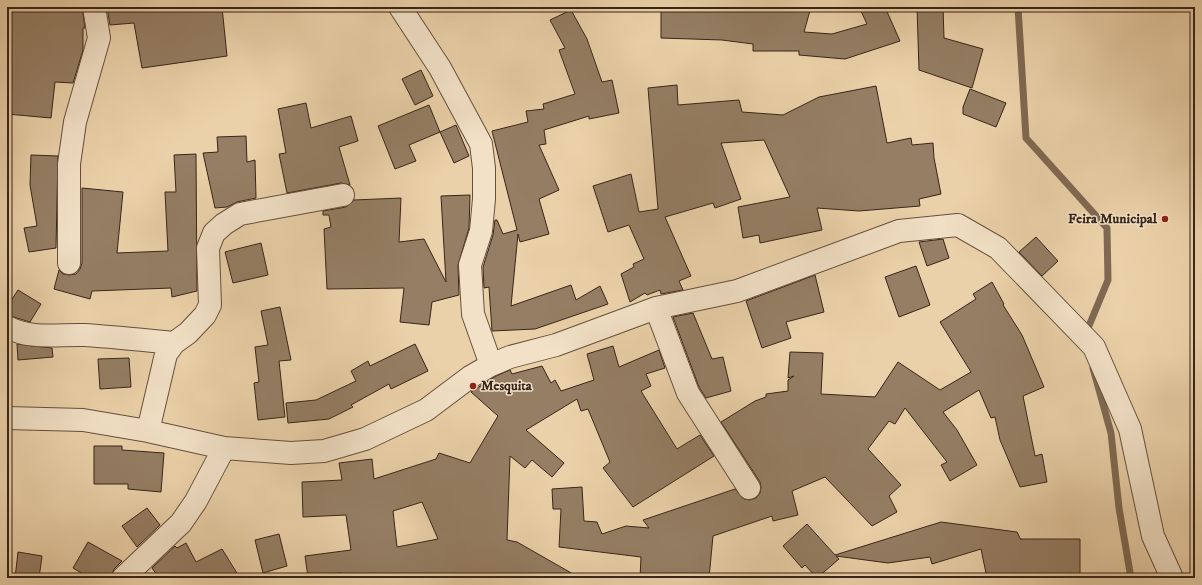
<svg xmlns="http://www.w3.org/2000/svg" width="1202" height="585" font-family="'IM FELL DW Pica',serif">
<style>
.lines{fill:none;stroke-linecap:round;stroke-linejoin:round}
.stream{stroke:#7f6952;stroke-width:7}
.building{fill:#957e64;stroke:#38251a;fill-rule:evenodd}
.street-casing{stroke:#65503e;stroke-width:24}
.street{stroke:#f2e1c7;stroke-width:22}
.poi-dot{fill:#8f2418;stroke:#f2e1c7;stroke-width:1.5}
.labels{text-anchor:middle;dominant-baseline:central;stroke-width:3;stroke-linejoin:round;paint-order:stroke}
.poi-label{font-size:14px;font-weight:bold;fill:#38251a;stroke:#f2e1c7;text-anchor:end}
</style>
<rect width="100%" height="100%" fill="#ebd1a9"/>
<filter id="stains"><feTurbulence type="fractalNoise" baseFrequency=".005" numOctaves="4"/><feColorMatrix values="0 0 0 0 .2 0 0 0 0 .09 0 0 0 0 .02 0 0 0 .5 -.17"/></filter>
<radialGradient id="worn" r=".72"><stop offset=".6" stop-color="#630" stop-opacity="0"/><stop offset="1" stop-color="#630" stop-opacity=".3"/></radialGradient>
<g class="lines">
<!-- stream -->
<path class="stream" d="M 1018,7 L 1026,138 L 1107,228 L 1108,280 L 1086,333
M 1093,368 L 1111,433 L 1119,508 L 1131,578"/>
</g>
<!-- building -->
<path class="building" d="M 7,7 L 82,7 L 85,28 L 83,28 L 83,50 L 73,83 L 55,82 L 51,118 L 7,114 Z
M 107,7 L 222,7 L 227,56 L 142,68 L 134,23 L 110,25 Z
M 661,7 L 811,7 L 804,32 L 832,34 L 867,24 L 859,7 L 885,7 L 900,41 L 845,59 L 799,55 L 799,51 L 753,51 L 753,44 L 722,40 L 661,38 Z
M 917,7 L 943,7 L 944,38 L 983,49 L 972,88 L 919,70 Z
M 571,10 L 587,39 L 602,82 L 612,80 L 619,113 L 589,119 L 589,116 L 544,130 L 546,144 L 539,145 L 559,190 L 539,199 L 549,234 L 520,242 L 518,234 L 511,306 L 571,285 L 576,300 L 600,286 L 608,304 L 535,329 L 492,331 L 489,287 L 484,288 L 483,267 L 493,235 L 495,220 L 497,220 L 503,234 L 517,230 L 492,131 L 528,122 L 526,111 L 544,109 L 543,104 L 575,94 L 559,50 L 565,48 L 550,20 Z
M 421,70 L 433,96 L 415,105 L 402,79 Z
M 677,85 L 678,105 L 739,100 L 742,112 L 783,115 L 819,97 L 876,86 L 887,143 L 911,138 L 912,145 L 933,143 L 934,158 L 941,194 L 919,199 L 920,206 L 859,211 L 817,208 L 822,230 L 760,243 L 759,235 L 743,238 L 738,207 L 790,197 L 764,140 L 721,143 L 741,199 L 715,208 L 713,203 L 665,217 L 691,276 L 679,281 L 683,290 L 661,294 L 660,290 L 647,295 L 645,293 L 630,302 L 621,274 L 634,267 L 633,264 L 644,259 L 629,225 L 608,232 L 593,186 L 631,174 L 639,212 L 658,209 L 648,88 Z
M 970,89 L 1006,103 L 996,127 L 963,114 L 963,107 Z
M 306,103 L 311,128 L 351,116 L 358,141 L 339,147 L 350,185 L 341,183 L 287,193 L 279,154 L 286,153 L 278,109 Z
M 429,105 L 440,132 L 409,145 L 416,161 L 395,169 L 378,126 Z
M 456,125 L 469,156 L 454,163 L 440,132 Z
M 246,136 L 247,162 L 255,160 L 256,198 L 237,202 L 227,207 L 215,208 L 203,153 L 218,152 L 217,137 Z
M 196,154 L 197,291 L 172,297 L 171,288 L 92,291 L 90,299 L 54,289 L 59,270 L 63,274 L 69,275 L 76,274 L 80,269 L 82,263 L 82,188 L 123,192 L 117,253 L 168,251 L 165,192 L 176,192 L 174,155 Z
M 31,155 L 58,156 L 56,248 L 29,252 L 24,228 L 37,226 L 30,185 Z
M 470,195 L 469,228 L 458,265 L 459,295 L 432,302 L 429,325 L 400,322 L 404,288 L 327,289 L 324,229 L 331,227 L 329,215 L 323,215 L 323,211 L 346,207 L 354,200 L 401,198 L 399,242 L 424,239 L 446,282 L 441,196 Z
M 1036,237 L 1058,261 L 1042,276 L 1019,252 Z
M 943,239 L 949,258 L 927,266 L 919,242 Z
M 261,243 L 268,275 L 233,283 L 225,252 Z
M 916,266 L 930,305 L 899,317 L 885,277 Z
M 815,275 L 824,312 L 786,322 L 791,338 L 762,348 L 746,301 Z
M 992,282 L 1004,304 L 1003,305 L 1022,335 L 1044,387 L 1023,396 L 1035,456 L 1042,454 L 1047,482 L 1020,487 L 1000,440 L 995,417 L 991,418 L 979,390 L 943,412 L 957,430 L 977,465 L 950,481 L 941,465 L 947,462 L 905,408 L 895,424 L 889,421 L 868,449 L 901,485 L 889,496 L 897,512 L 872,526 L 825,477 L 792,491 L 798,515 L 773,521 L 772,516 L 713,536 L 709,578 L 640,578 L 641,557 L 559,547 L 561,509 L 553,509 L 552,489 L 582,487 L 584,521 L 597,522 L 602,534 L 626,526 L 649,528 L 643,520 L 735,489 L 744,499 L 750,500 L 756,498 L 760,493 L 761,487 L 760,482 L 721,422 L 755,401 L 766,397 L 766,394 L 788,391 L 788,380 L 794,376 L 788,378 L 790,352 L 823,353 L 821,394 L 875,397 L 898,362 L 940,390 L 971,372 L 940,322 L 976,299 L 973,294 Z
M 18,290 L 41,304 L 30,322 L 7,315 L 7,307 Z
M 280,307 L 291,360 L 279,361 L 285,417 L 258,420 L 254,383 L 259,382 L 255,347 L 268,345 L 261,311 Z
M 693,313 L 712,359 L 723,357 L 731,391 L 706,398 L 699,387 L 673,317 Z
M 17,344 L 52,348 L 53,357 L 18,360 Z
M 415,344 L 428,371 L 391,389 L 389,384 L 351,405 L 353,407 L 329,419 L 288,423 L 286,403 L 316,400 L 356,381 L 351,371 L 368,361 L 370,366 Z
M 613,346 L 619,367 L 659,350 L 665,368 L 646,374 L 651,386 L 641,391 L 677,449 L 700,435 L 714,456 L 633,507 L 603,468 L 610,462 L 588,409 L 581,411 L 577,399 L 526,430 L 564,463 L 552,477 L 532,460 L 525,468 L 510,456 L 507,540 L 517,542 L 580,578 L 369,578 L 340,573 L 308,577 L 305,556 L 351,550 L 346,515 L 303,517 L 302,482 L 342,480 L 339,463 L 372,459 L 374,479 L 436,459 L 439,453 L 470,463 L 498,416 L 471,392 L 496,376 L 510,370 L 512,374 L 542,366 L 551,383 L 555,380 L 561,391 L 594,380 L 587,354 ZM 422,502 L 438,539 L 397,547 L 393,511 Z
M 129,358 L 131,387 L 100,389 L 98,359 Z
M 94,446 L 122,446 L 122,450 L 164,453 L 161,492 L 128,489 L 128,484 L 94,484 Z
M 147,508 L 160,525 L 137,547 L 122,526 Z
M 941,522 L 1017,532 L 1021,540 L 1021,539 L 1080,539 L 1080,578 L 987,578 L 981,549 L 932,564 L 930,557 L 888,563 L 836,556 L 839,559 L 817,578 L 805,565 L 802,568 L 783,546 L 807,524 L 835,555 Z
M 279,534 L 287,566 L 263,573 L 255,540 Z
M 88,542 L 122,561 L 114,569 L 111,578 L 90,578 L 73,568 Z
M 186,543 L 196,562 L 222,549 L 240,578 L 159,578 L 152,568 L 175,546 L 177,548 Z
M 18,552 L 42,556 L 39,578 L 15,578 Z"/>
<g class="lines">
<defs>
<path id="street" d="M 400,7 L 440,68 L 481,144 L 484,168 L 484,199 L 481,231 L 470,265 L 473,314 L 491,365
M 69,263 L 69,164 L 75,122 L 99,38 L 94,7
M 656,308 L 688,393 L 749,488
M 7,327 C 31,340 59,334 85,335 C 115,337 144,340 174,343
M 7,418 L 83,420 L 148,431 L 224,448 L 291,453 L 324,451 L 365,439 L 426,410 L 470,377 L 491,365 L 510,357 L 556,345 L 656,308 L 737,291 L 899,231 L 958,225 L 998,248 L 1094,347 L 1130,429 L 1153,536 L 1172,578
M 148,431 L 166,354 L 174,343 L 188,333 L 205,315 L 210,305 L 208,248 L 214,233 L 224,224 L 240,214 L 343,195
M 123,578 L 181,523 L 196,501 L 224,448"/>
</defs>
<!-- street casing -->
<use href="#street" class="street-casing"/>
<!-- street -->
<use href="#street" class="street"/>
</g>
<!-- markers -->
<g class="poi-dot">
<circle cx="1165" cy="219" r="4"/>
<circle cx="473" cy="386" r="4"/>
</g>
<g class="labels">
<!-- poi labels -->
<g class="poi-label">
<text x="1157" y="219">Feira Municipal</text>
<text x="481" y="386" text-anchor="start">Mesquita</text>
</g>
</g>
<!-- margin -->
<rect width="1202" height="585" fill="none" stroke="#ebd1a9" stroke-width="24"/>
<rect x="8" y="8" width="1186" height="569" fill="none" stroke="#38251a" stroke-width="2"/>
<rect x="12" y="12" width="1178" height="561" fill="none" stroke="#38251a"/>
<rect width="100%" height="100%" filter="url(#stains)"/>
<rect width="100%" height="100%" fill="url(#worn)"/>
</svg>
